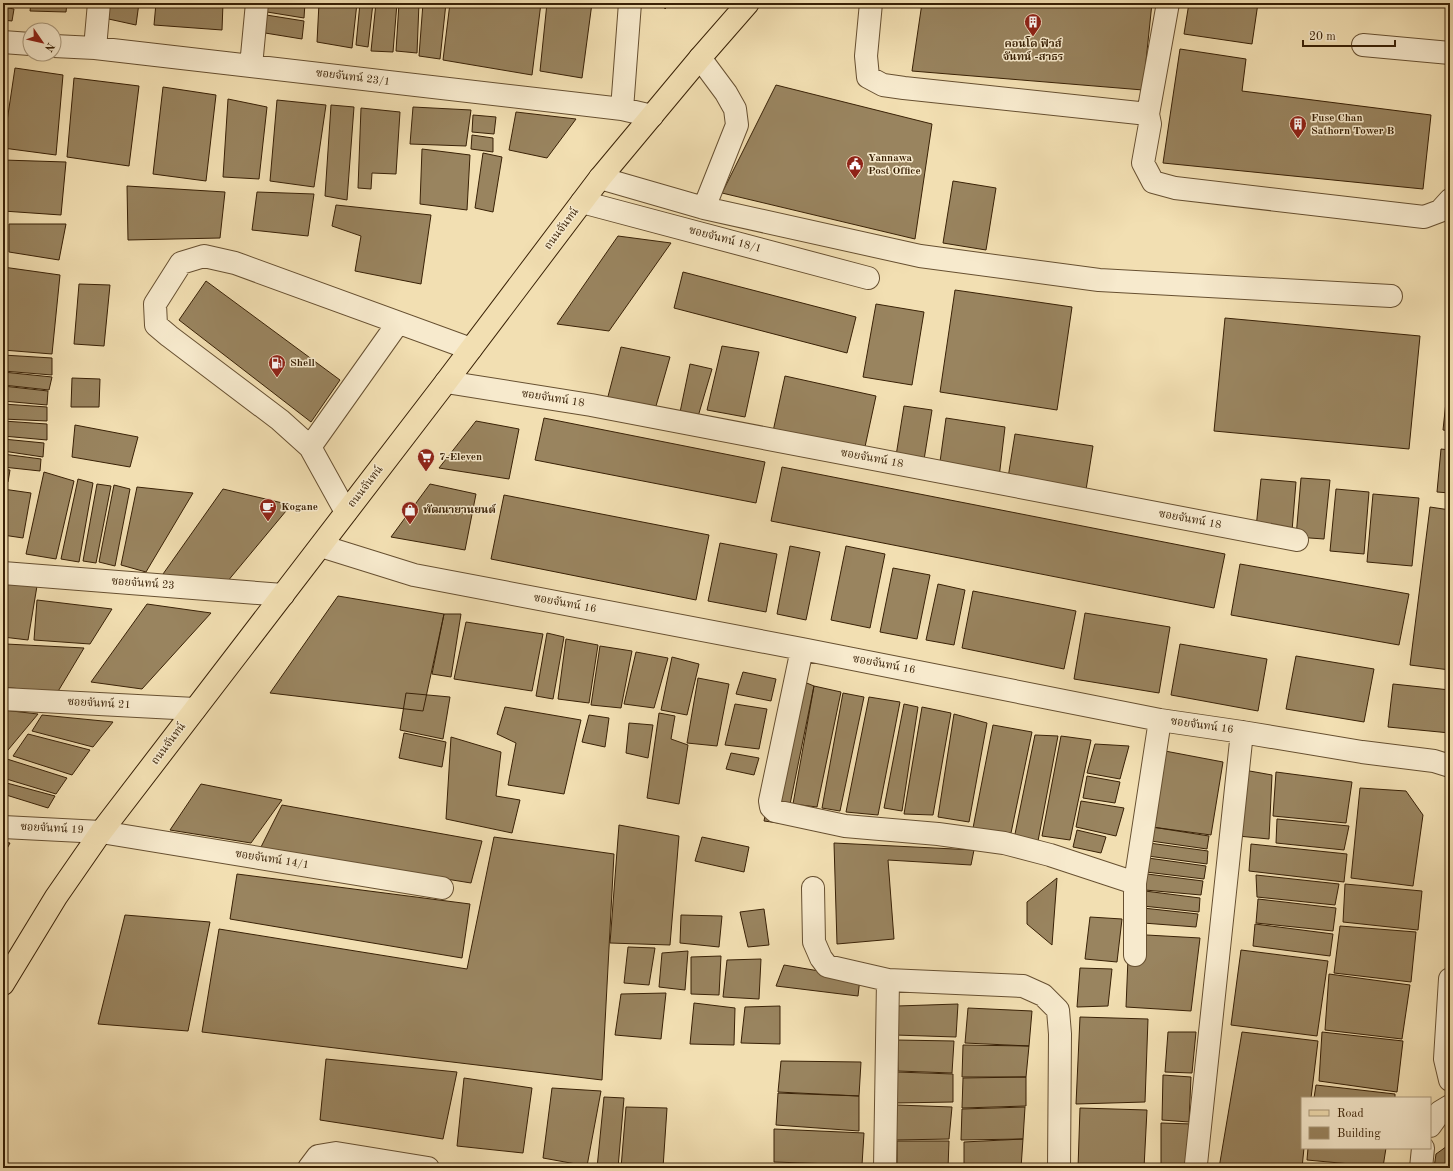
<svg xmlns="http://www.w3.org/2000/svg" width="1453" height="1171" font-family="'Old Standard TT','Noto Serif Thai',serif">
<rect width="100%" height="100%" fill="#f2dfb2"/>
<filter id="stains"><feTurbulence type="fractalNoise" baseFrequency=".005" numOctaves="4"/><feColorMatrix values="0 0 0 0 .2 0 0 0 0 .09 0 0 0 0 .02 0 0 0 .5 -.17"/></filter>
<radialGradient id="worn" r=".72"><stop offset=".6" stop-color="#630" stop-opacity="0"/><stop offset="1" stop-color="#630" stop-opacity=".3"/></radialGradient>
<!-- building -->
<path fill="#99845f" stroke="#392106" d="M31 3H67L66 12 30 11Z
M105 3H139L136 25 104 18Z
M156 3H223L222 30 154 25Z
M262 3H305L304 18 261 11Z
M319 3H357L352 48 317 42Z
M360 3H373L368 47 356 45Z
M376 3H397L393 52 371 51Z
M399 3H419L417 53 396 51Z
M423 3H446L440 59 419 56Z
M450 3H541L532 75 443 60Z
M547 3H592L582 78 540 71Z
M663 3H671L665 9Z
M922 3H1152L1143 90 912 71Z
M1189 3H1258L1252 44 1184 34Z
M3 7 14 9 12 21 3 20Z
M260 14 304 21 302 39 259 32Z
M1180 49 1246 59 1242 91 1431 115 1423 189 1163 163Z
M3 68H5L3 87Z
M15 68 63 75 56 155 3 148Z
M74 78 139 86 129 166 67 157Z
M776 85 932 124 915 239 722 193Z
M163 87 216 95 206 181 153 174Z
M228 99 267 107 259 179 223 177Z
M277 100 326 105 314 187 270 181Z
M331 105 354 107 347 200 325 196Z
M413 107 471 110 466 146 410 144Z
M361 108 400 112 396 174 372 173 371 189 358 188Z
M516 112 576 119 547 158 509 150Z
M473 115 496 117 494 134 472 132Z
M472 135 493 138V152L471 149Z
M422 149 470 155 467 210 420 204Z
M483 153 502 157 493 212 475 208Z
M3 160 66 162 61 215 3 211Z
M953 181 996 188 986 250 943 243Z
M127 186 225 192 220 238 128 240Z
M257 192 314 194 308 236 252 230Z
M336 205 431 215 421 284 355 271 361 236 332 226Z
M9 224H66L59 260 9 252Z
M618 236 671 243 609 331 557 324Z
M3 267 60 275 52 354 3 350Z
M683 272 856 317 847 353 674 308Z
M206 281 340 380 311 422 179 320Z
M79 284 110 285 104 346 74 344Z
M955 290 1072 307 1057 410 940 392Z
M876 304 924 312 912 385 863 377Z
M1225 318 1420 336 1409 449 1214 431Z
M722 346 759 352 745 417 707 410Z
M621 347 670 357 654 413 606 404Z
M3 355 52 358V375L3 371Z
M690 364 712 369 697 420 679 417Z
M1450 364V431L1443 430Z
M3 372 52 377 49 390 3 385Z
M785 376 876 396 863 456 772 436Z
M72 378 100 379 99 407H71Z
M3 386 48 391 47 405 3 401Z
M3 404 47 407V421L3 419Z
M904 406 932 410 923 466 895 462Z
M544 418 765 462 756 503 535 460Z
M946 418 1005 427 999 478 939 469Z
M3 421 47 424V440L3 436Z
M476 421 519 429 509 479 439 468Z
M75 425 138 437 130 467 72 457Z
M1015 434 1093 446 1085 496 1007 484Z
M3 439 44 443 43 457 3 451Z
M1441 449 1450 450V493L1437 492Z
M3 454 41 459 40 471 3 467Z
M782 467 1225 554 1214 608 771 521Z
M3 469 10 470 8 482 3 481Z
M44 472 74 481 56 559 26 554Z
M1301 478 1330 480 1324 539 1296 537Z
M78 479 93 483 79 562 61 559Z
M1261 479 1296 482 1292 531 1256 528Z
M97 484 111 486 96 563 83 561Z
M430 484 476 494 465 550 391 537Z
M114 485 130 489 115 566 99 562Z
M137 487 193 493 146 572 121 565Z
M3 489 31 493 23 538 3 535Z
M223 489 291 505 222 588 163 574Z
M1336 489 1369 492 1364 554 1330 551Z
M1373 494 1419 498 1412 566 1367 562Z
M504 495 709 535 696 600 491 559Z
M1430 507 1450 510V670L1410 665Z
M720 543 777 554 766 612 708 601Z
M790 546 820 552 806 620 777 614Z
M846 546 885 554 870 628 831 620Z
M1240 564 1409 594 1399 645 1231 615Z
M893 568 930 575 917 639 880 632Z
M3 581 37 586 28 640 3 637Z
M938 584 965 590 954 645 926 640Z
M973 591 1076 611 1064 669 962 648Z
M338 596 444 614 423 711 270 693Z
M37 600 112 609 90 644 34 640Z
M147 604 211 613 142 689 91 682Z
M1085 613 1170 627 1159 693 1074 679Z
M444 614H461L451 677 432 674Z
M466 622 543 634 532 691 454 679Z
M547 633 564 637 553 699 536 696Z
M566 639 598 645 589 703 558 699Z
M6 644 84 648 57 693 3 687Z
M1180 644 1267 659 1258 711 1171 695Z
M600 646 632 651 621 708 591 705Z
M636 652 668 658 654 708 624 704Z
M1296 656 1374 669 1364 722 1286 709Z
M672 657 699 664 687 715 661 710Z
M743 672 776 679 771 701 736 694Z
M792 677 814 686 786 824 764 821Z
M698 678 729 684 717 746 687 743Z
M1393 684 1450 690V733L1388 727Z
M814 686 841 692 817 807 793 804Z
M406 693 450 697 443 739 400 730Z
M843 693 864 697 840 811 822 808Z
M869 697 900 702 878 815 846 812Z
M735 704 767 709 759 749 725 745Z
M904 704 918 707 902 811 884 808Z
M505 707 581 720 564 794 508 785 516 743 497 734Z
M922 707 951 713 933 815 904 814Z
M3 710 38 714 3 756Z
M659 713 675 716 671 739 688 745 679 804 647 798Z
M954 714 987 723 969 822 938 817Z
M42 715 113 722 93 747 32 731Z
M589 715 609 718 605 747 582 742Z
M629 723 653 725 648 758 626 753Z
M993 725 1032 732 1011 833 973 828Z
M404 733 446 742 442 767 399 758Z
M28 734 90 750 72 775 13 756Z
M1035 735 1058 736 1038 841 1014 839Z
M1061 736 1091 740 1070 840 1042 836Z
M451 737 501 752 496 796 520 800 512 833 446 819Z
M1095 744 1129 746 1120 779 1087 773Z
M1165 751 1223 762 1211 835 1152 827Z
M731 753 759 758 754 775 726 769Z
M7 759 67 778 56 794 3 778V764Z
M1244 770 1272 775 1269 839 1238 836Z
M1276 772 1352 782 1346 823 1273 816Z
M1087 776 1120 782 1115 803 1083 798Z
M3 782 55 796 48 808 3 794Z
M201 784 282 800 251 843 170 830Z
M1360 788 1406 791 1423 815 1413 886 1351 878Z
M1081 801 1124 808 1116 836 1076 827Z
M282 805 482 841 471 883 260 849Z
M1277 819 1349 826 1344 850 1276 843Z
M619 825 679 836 670 945 610 943Z
M1152 827 1209 836 1207 849 1151 841Z
M1077 830 1106 837 1101 853 1073 847Z
M494 837 614 854 602 1080 202 1032 219 929 467 969Z
M702 837 749 847 744 872 695 861Z
M3 842 10 843 3 856Z
M834 843 974 850 971 865 888 860 894 939 837 944Z
M1149 843 1208 851 1207 864 1148 856Z
M1251 844 1347 854 1344 882 1249 871Z
M1148 858 1206 866 1204 879 1146 872Z
M237 874 470 904 462 958 230 919Z
M1147 874 1203 881 1201 895 1145 890Z
M1256 875 1339 884 1335 905 1257 897Z
M1057 878 1052 945 1027 924V902Z
M1345 884 1422 891 1418 930 1343 922Z
M1145 891 1200 898 1199 912 1143 906Z
M1258 899 1336 908 1333 931 1256 923Z
M1143 908 1198 914 1196 927 1143 923Z
M764 909 769 945 748 947 740 912Z
M125 915 210 922 188 1031 98 1024Z
M681 915 722 916 719 947 680 943Z
M1090 917 1122 919 1117 962 1085 959Z
M1255 924 1333 934 1330 956 1253 946Z
M1340 926 1416 932 1411 982 1334 973Z
M1129 934 1200 938 1191 1011 1126 1007Z
M628 947 655 948 649 985 624 983Z
M1241 950 1328 961 1317 1036 1231 1025Z
M688 951 685 990 659 987 662 953Z
M721 956 719 995 691 994V957Z
M761 959 759 999 723 997 727 960Z
M784 965 860 978 858 996 776 986Z
M1080 968 1112 969 1108 1006 1077 1007Z
M1329 974 1410 985 1402 1039 1325 1030Z
M666 993 661 1039 615 1035 621 994Z
M694 1003 735 1008 734 1045 690 1044Z
M958 1004 956 1037 895 1035 897 1006Z
M780 1006V1044L741 1043 745 1007Z
M968 1008 1032 1011 1029 1046 965 1043Z
M1080 1017 1148 1019 1145 1102 1076 1104Z
M1168 1032H1196L1192 1073 1165 1072Z
M1242 1032 1318 1041 1311 1098H1302V1148H1304L1302 1168H1219Z
M1322 1032 1403 1041 1397 1092 1319 1081Z
M897 1040 954 1041 952 1073 898 1071Z
M963 1045 1029 1046 1026 1077H962Z
M326 1059 457 1072 443 1139 320 1120Z
M781 1061 861 1062 859 1096 778 1092Z
M897 1072 953 1074V1102L895 1103Z
M1163 1075 1191 1077 1189 1122 1162 1120Z
M1026 1077V1106L962 1108 963 1078Z
M464 1078 532 1088 523 1153 457 1146Z
M1316 1085 1395 1094V1098H1314Z
M552 1088 601 1091 587 1166 543 1158Z
M778 1093 859 1096V1131L776 1125Z
M604 1097 624 1098 618 1168H597Z
M897 1105 952 1107 949 1139 896 1140Z
M626 1107 667 1108 663 1168H621Z
M1025 1107 1023 1139 961 1140 962 1109Z
M1080 1108 1147 1110 1144 1168H1078Z
M1161 1123 1192 1124 1191 1167 1161 1165Z
M774 1129 864 1133 862 1165 774 1162Z
M1023 1139 1021 1168H964V1142Z
M897 1141H949L948 1168H897Z
M1450 1144V1168H1434L1436 1154Z
M1308 1148H1386L1383 1167 1307 1160Z
M777 1164 862 1165V1168H777Z"/>
<g fill="none" stroke-linecap="round" stroke-linejoin="round">
<!-- minor casing -->
<g stroke="#675031" stroke-width="24">
<path id="minor" d="M871 3 866 56 868 77 883 85 904 88 1148 114 1150 124 1143 163 1153 182 1175 188 1424 217 1440 211 1450 200
M3 42 30 44
M1363 45 1450 53
M54 46 95 48 251 66 622 109 652 116
M95 48 99 3
M251 66 257 3
M622 109 630 3
M1148 114 1168 3
M600 178 704 208 737 125 735 109 726 93 700 58
M582 202 868 278
M704 208 920 256 1099 280 1391 296
M446 382 591 405 1297 540
M310 447 398 323
M346 512 310 447 280 420 169 336 156 325 155 304 181 263 204 256 235 263 471 349
M321 546 414 575 802 649 1160 720 1242 732 1362 752 1434 761 1450 766
M3 573 283 595
M802 649 770 801 771 807 775 811 845 826 938 834 1004 843 1050 855 1135 883
M3 699 195 709
M3 827 101 832 442 888
M813 888 814 942 821 958 827 966 888 980 1023 986 1043 995 1058 1010 1060 1034 1059 1168
M1135 955V883L1160 720
M1450 979 1445 1059 1450 1080
M1430 1126 1440 1112 1450 1106
M1196 1164 1242 732
M309 1168 318 1156 336 1153 428 1168
M885 1168 888 980
M1421 1168 1423 1148"/>
</g>
<!-- major casing -->
<g stroke="#392106" stroke-width="24">
<path id="major" d="M3 984 56 897 101 832 446 382 600 178 700 58 748 3"/>
</g>
<!-- minor -->
<use href="#minor" stroke="#f7eacd" stroke-width="22"/>
<!-- major -->
<use href="#major" stroke="#f2dfb2" stroke-width="22"/>
</g>
<!-- icons -->
<defs>
<g id="building-pin" transform="scale(0.9)"><path d="M0 17L-7.5 6A9.5 9.5 0 1 1 7.5 6Z" fill="#8f2418" stroke="#f7eacd"/><path d="M-4-6H4V6H1V3H-1V6H-4ZM-2.5-4.3h1.7v1.8h-1.7ZM.8-4.3h1.7v1.8H.8ZM-2.5-1h1.7V.8h-1.7ZM.8-1h1.7V.8H.8Z" fill="#fff"/></g>
<g id="civic-pin" transform="scale(0.9)"><path d="M0 17L-7.5 6A9.5 9.5 0 1 1 7.5 6Z" fill="#8f2418" stroke="#f7eacd"/><path d="M-.6-6.5H3V-4.5H.6V-3L4-1V1h2V6H-6V1h2V-1L-.6-3ZM-1.2 2.5V6h2.4V2.5Z" fill="#fff"/></g>
<g id="fuel-pin" transform="scale(0.9)"><path d="M0 17L-7.5 6A9.5 9.5 0 1 1 7.5 6Z" fill="#8f2418" stroke="#f7eacd"/><path d="M-5.5-6h7V0h2V4h1.3V-2.5L3-4.5l.8-.8L6-3V5H2.5V1h-1V6h-7ZM-4.2-4.7v3.2H.2V-4.7Z" fill="#fff"/></g>
<g id="supermarket-pin" transform="scale(0.9)"><path d="M0 17L-7.5 6A9.5 9.5 0 1 1 7.5 6Z" fill="#8f2418" stroke="#f7eacd"/><path d="M-6-5.5h2.5l.6 2H6L4.5 2H-2.5L-4.4-4H-6ZM-1.5 3.2a1.3 1.3 0 1 0 .1 0ZM3 3.2a1.3 1.3 0 1 0 .1 0Z" fill="#fff"/></g>
<g id="cafe-pin" transform="scale(0.9)"><path d="M0 17L-7.5 6A9.5 9.5 0 1 1 7.5 6Z" fill="#8f2418" stroke="#f7eacd"/><path d="M-5.5-4.5H6V0H3Q3 3.5 0 3.5H-2.5Q-5.5 3.5-5.5 0ZM3-3.2v2h1.7v-2ZM-6 4.5H4V6H-6Z" fill="#fff"/></g>
<g id="shop-pin" transform="scale(0.9)"><path d="M0 17L-7.5 6A9.5 9.5 0 1 1 7.5 6Z" fill="#8f2418" stroke="#f7eacd"/><path d="M-5-2.5h2.3a2.7 3.5 0 0 1 5.4 0H5L5.5 6h-11ZM-1.5-2.5h3a1.5 2.3 0 0 0-3 0Z" fill="#fff"/></g>
</defs>
<g fill-rule="evenodd">
<use href="#building-pin" x="1033" y="22"/>
<use href="#building-pin" x="1298" y="124"/>
<use href="#civic-pin" x="855" y="164"/>
<use href="#fuel-pin" x="277" y="363"/>
<use href="#supermarket-pin" x="426" y="457"/>
<use href="#cafe-pin" x="268" y="507"/>
<use href="#shop-pin" x="410" y="510"/>
</g>
<g text-anchor="middle" dominant-baseline="central" stroke-width="3" stroke-linejoin="round" paint-order="stroke">
<!-- poi labels -->
<g font-size="11" font-weight="bold" fill="#392106" stroke="#f7eacd" text-anchor="start">
<text x="1033" y="44" text-anchor="middle">คอนโด ฟิวส์<tspan x="1033" dy="13">จันทน์ -สาธร</tspan></text>
<text x="1311" y="118">Fuse Chan<tspan x="1311" dy="13">Sathorn Tower B</tspan></text>
<text x="868" y="158">Yannawa<tspan x="868" dy="13">Post Office</tspan></text>
<text x="290" y="363">Shell</text>
<text x="439" y="457">7-Eleven</text>
<text x="281" y="507">Kogane</text>
<text x="423" y="510">พัฒนายานยนต์</text>
</g>
<!-- street labels -->
<g font-size="11" fill="#392106" stroke="#f7eacd">
<text transform="translate(353 78) rotate(7)">ซอยจันทน์ 23/1</text>
<text transform="translate(562 229) rotate(-53)">ถนนจันทน์</text>
<text transform="translate(725 240) rotate(15)">ซอยจันทน์ 18/1</text>
<text transform="translate(553 399) rotate(9)">ซอยจันทน์ 18</text>
<text transform="translate(872 459) rotate(11)">ซอยจันทน์ 18</text>
<text transform="translate(366 487) rotate(-52)">ถนนจันทน์</text>
<text transform="translate(1190 520) rotate(11)">ซอยจันทน์ 18</text>
<text transform="translate(143 584) rotate(4)">ซอยจันทน์ 23</text>
<text transform="translate(565 604) rotate(11)">ซอยจันทน์ 16</text>
<text transform="translate(884 665) rotate(11)">ซอยจันทน์ 16</text>
<text transform="translate(99 704) rotate(3)">ซอยจันทน์ 21</text>
<text transform="translate(1202 726) rotate(8)">ซอยจันทน์ 16</text>
<text transform="translate(169 744) rotate(-53)">ถนนจันทน์</text>
<text transform="translate(52 829) rotate(3)">ซอยจันทน์ 19</text>
<text transform="translate(272 860) rotate(9)">ซอยจันทน์ 14/1</text>
</g>
</g>
<!-- margin -->
<rect width="1453" height="1171" fill="none" stroke="#f2dfb2" stroke-width="16"/>
<rect x="4" y="4" width="1445" height="1163" fill="none" stroke="#392106" stroke-width="2"/>
<rect x="8" y="8" width="1437" height="1155" fill="none" stroke="#392106"/>
<!-- legend -->
<rect x="1301" y="1097" width="130" height="52" fill="#f7eacd" stroke="#ab9a7d"/>
<rect x="1309" y="1110" width="20" height="6" fill="#f2dfb2" stroke="#ab9a7d"/>
<text x="1337" y="1117" font-size="12" fill="#392106">Road</text>
<rect x="1309" y="1127" width="20" height="12" fill="#99845f" stroke="#ab9a7d"/>
<text x="1337" y="1137" font-size="12" fill="#392106">Building</text>
<!-- north arrow -->
<g transform="translate(42 42) rotate(124)"><circle r="19" fill="#f7eacd" stroke="#ab9a7d"/>
<path d="M0-3L7 15L0 10L-7 15Z" fill="#8f2418"/>
<text y="-6" font-size="11" font-weight="bold" text-anchor="middle" fill="#392106">N</text>
</g>
<!-- scale -->
<path d="M1303 40v6h92v-6" fill="none" stroke="#392106" stroke-width="2"/>
<text x="1309" y="40" font-size="12" fill="#392106" stroke="#f7eacd" stroke-width="3" paint-order="stroke">20 m</text>
<rect width="100%" height="100%" filter="url(#stains)"/>
<rect width="100%" height="100%" fill="url(#worn)"/>
</svg>
